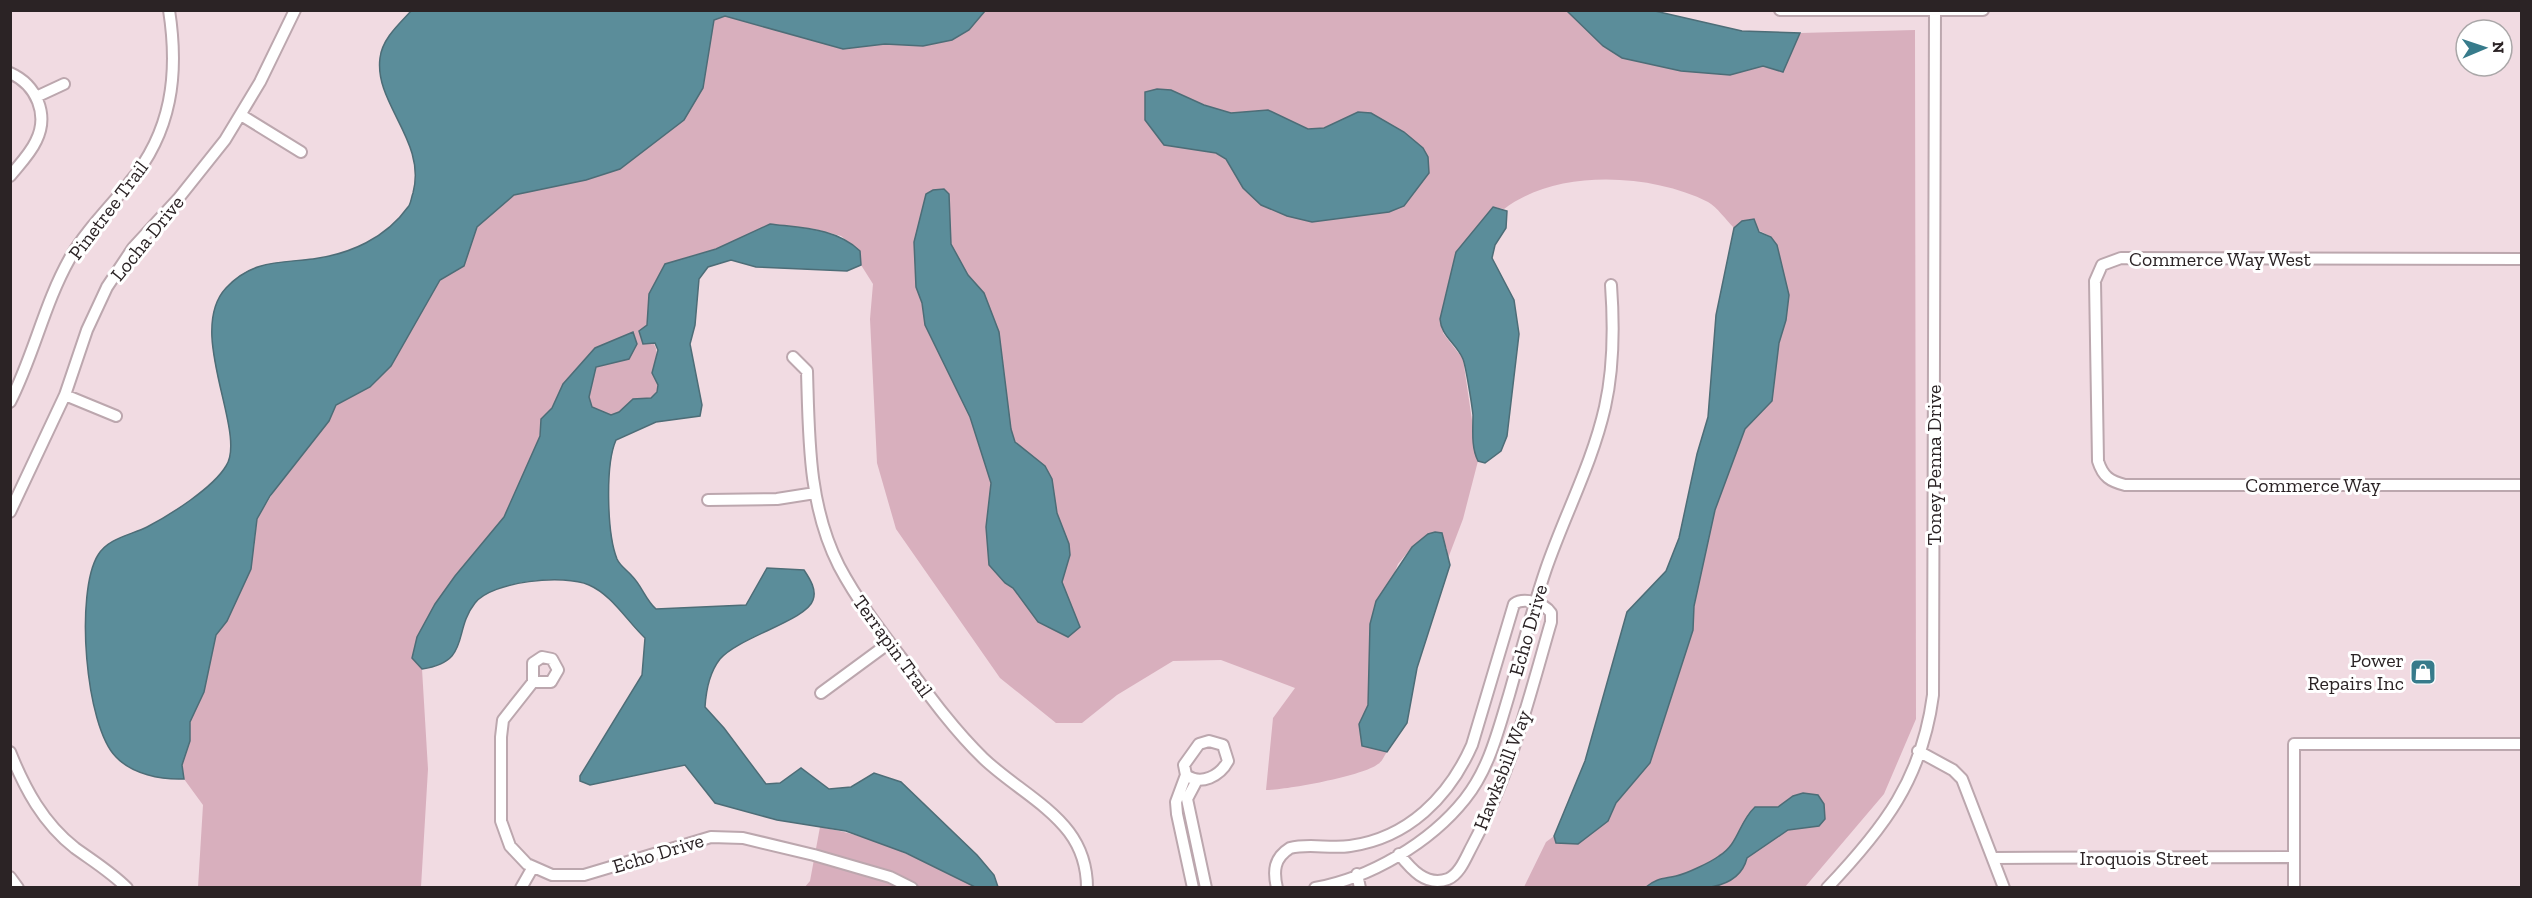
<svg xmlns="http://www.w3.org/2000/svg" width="2532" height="898" font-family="'Zilla Slab',serif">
<rect width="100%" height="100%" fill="#f1dbe2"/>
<!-- green -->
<path fill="#d8afbd" d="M985 11H1567L1577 18 1736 73 1763 66 1783 72 1800 33 1915 30 1916 719 1884 794 1805 887H1524L1546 842 1554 836 1555 840 1594 831 1608 821 1616 804 1650 763 1693 630 1694 606 1715 510 1745 429 1772 400 1779 343 1786 320 1784 274 1771 237 1742 221 1734 228C1726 220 1717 207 1708 202 1650 173 1556 169 1504 209L1493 207 1456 252 1443 305V333L1463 359 1478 461 1463 519 1447 561V548L1428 534 1412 547 1398 564 1391 582 1379 596 1370 624 1368 705 1359 724 1362 746 1387 752C1384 756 1382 762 1378 764 1363 776 1286 790 1266 790L1273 718 1295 688 1221 660 1173 661 1117 695 1082 723H1056L1000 678 896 529 877 463 870 319 873 284 861 265 860 251 841 236 815 229 771 224 716 249 684 258 649 293 647 326 640 331C660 347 659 349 652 373L658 385 657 393 651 398 633 399 619 412 611 415 592 407 589 397 596 367 637 344 563 384 552 408 541 419 540 436 504 517 455 576 412 658 422 669 428 769 421 887H198L203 805 184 779 182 765 190 741V722L204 692 216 635 227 621 254 549 257 519 281 480 329 421 336 405 370 387 391 366 440 280 464 266 477 227 514 195 586 180 620 169 703 88 714 20 725 16 843 49 885 44 923 46 952 40 969 30Z
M820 827C876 836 925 862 975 887L804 888 810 881Z"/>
<!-- water -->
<path fill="#5b8d9a" stroke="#4d6d77" stroke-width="1.5" d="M412 10 985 11 969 30 952 40 923 46 885 44 843 49 725 16 714 20 703 88 684 120 620 169 586 180 514 195 477 227 464 266 440 280 391 366 370 387 336 405 329 421 270 496 257 519 251 569 227 621 216 635 204 692 190 722V741L182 765 184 779C161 780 132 774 116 757 85 726 75 592 98 555 108 538 131 535 147 527 170 515 213 488 226 466 248 433 185 332 226 288 252 260 279 263 313 259 350 254 386 238 408 207 411 204 411 198 413 193 427 141 374 104 380 58 382 39 399 24 412 10Z
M1567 11H1655L1742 31 1800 33 1783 72 1763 66 1730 75 1681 71 1622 58 1603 46Z
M1157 89 1171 90 1204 105 1231 113 1268 110 1308 129 1324 128 1358 112 1371 113 1404 132 1423 148 1428 157 1429 173 1404 206 1389 212 1312 222 1287 216 1261 205 1243 188 1226 159 1216 153 1164 145 1145 120V92Z
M944 189 949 194 951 244 968 275 984 293 999 332 1011 429 1015 442 1045 466 1052 479 1057 513 1069 544 1070 555 1062 582 1080 627 1068 637 1038 622 1013 588 1005 583 989 565 986 527 991 483 970 417 925 325 922 303 916 287 914 242 926 194 933 190Z
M1493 207 1507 211 1506 228 1495 245 1492 258 1514 300 1519 334 1507 436 1501 451 1485 463 1478 461C1471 447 1473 430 1473 415 1472 405 1466 367 1463 359 1456 343 1441 336 1440 319L1456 252Z
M1754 219 1759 232 1771 237 1777 245 1789 295 1786 320 1779 343 1772 401 1745 429 1715 510 1694 606 1693 630 1650 763 1616 803 1608 821 1578 844 1556 843 1554 836 1585 761 1627 612 1666 571 1679 538 1697 454 1708 417 1716 315 1734 228 1742 221Z
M770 224C802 228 836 228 860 251L861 265 847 271 756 267 731 260 708 267 699 279 695 325 690 344 702 405 700 416 656 422 616 440C605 465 607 534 617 559 620 566 627 570 632 576 642 586 645 599 656 609L746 605 767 568 804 570C810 579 817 590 813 600 807 620 739 637 720 659 709 673 706 690 705 707L724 728 766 784 780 783 801 768 829 789 851 787 874 773 901 782 977 855 994 875 998 887H975L906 853 846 831 777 820 715 803 685 765 590 785 580 781V776L642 675 645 638C627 621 612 595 589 585 564 574 492 581 475 603 452 632 472 661 422 669L412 658 417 637 435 604 455 576 504 517 540 436 541 419 552 408 563 384 595 348 633 332 637 344 629 359 596 367 589 397 592 407 611 415 619 412 633 399 651 398 657 392 658 385 652 373 658 350 655 343 643 344 639 331 647 325 649 294 665 264 716 249Z
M1435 532 1442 533 1450 565 1417 668 1407 723 1387 752 1362 746 1359 724 1368 705 1370 624 1376 601 1412 547 1428 534Z
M1803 793 1818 795 1824 804 1825 819 1819 826 1788 830 1747 858C1737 898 1679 888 1646 887 1657 878 1663 879 1676 876 1686 874 1711 862 1719 856 1739 844 1738 823 1755 807H1778L1793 796Z"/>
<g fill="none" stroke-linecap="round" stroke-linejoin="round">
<!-- minor casing -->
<g stroke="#bca7ae" stroke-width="14">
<path id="minor" d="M1780 10H1983
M10 73C37 85 49 115 36 141 30 154 19 165 10 176
M36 97 64 84
M241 115 301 152
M2522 259 2121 258 2102 265 2095 281 2098 461C2103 477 2110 481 2125 485H2522
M793 357 807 371C809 438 808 505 839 566 857 600 880 630 903 660 928 694 953 729 983 758 1010 784 1047 803 1069 832 1081 848 1087 868 1087 888
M65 395 116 416
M10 402C34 355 44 304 70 258 86 230 109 208 129 183 172 132 179 74 169 10
M708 500 777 499 815 493
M10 512 65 395 87 330 107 287 133 248 178 199 225 140 260 82 295 10
M533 682H551L558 670 552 659 542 657 533 663V682L503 720 501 737V821L510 846 527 864 552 875H584L711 837 743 838 814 855 890 877 912 888
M821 693 889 643
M1209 741 1223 745 1228 761C1220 776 1201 786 1186 775L1184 765 1199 744Z
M1918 751 1953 770 1962 779 2004 888
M10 752C25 789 43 823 75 848 93 861 111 872 127 888
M1186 775 1176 802 1177 814 1193 888
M1197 780 1187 799 1206 888
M1993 858 2294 857
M1357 874 1360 888
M10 877 18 888
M521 888 533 867
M1277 888C1273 871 1274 858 1290 848 1309 843 1330 849 1350 846 1408 838 1449 797 1472 745L1514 604C1524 597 1544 603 1551 613V622C1529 698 1510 776 1472 846 1466 857 1460 874 1448 879 1426 887 1411 869 1399 854
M1315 888C1370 878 1430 843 1465 799 1489 769 1498 731 1509 695 1521 653 1532 610 1546 569 1565 514 1592 464 1605 407 1614 367 1614 326 1611 285
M1827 888C1884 828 1922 779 1933 695L1935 10
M2294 888V744H2522"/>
</g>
<!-- minor -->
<use href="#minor" stroke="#fff" stroke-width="10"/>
</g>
<!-- icons -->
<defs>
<g id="shop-square" transform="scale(1.35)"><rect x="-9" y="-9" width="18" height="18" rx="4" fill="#377b8b" stroke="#fff"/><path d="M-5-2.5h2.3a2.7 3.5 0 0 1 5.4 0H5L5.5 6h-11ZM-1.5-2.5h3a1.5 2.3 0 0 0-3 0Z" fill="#fff"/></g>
</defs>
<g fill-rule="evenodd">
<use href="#shop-square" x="2423" y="672"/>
</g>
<g text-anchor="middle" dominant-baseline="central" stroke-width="6" stroke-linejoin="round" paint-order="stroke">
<!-- street labels -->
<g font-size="20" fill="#2b2325" stroke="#fff">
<text transform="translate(108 210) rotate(-53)">Pinetree Trail</text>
<text transform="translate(147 238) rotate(-51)">Locha Drive</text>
<text x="2220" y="259">Commerce Way West</text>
<text transform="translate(1934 465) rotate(-90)">Toney Penna Drive</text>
<text x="2313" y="485">Commerce Way</text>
<text transform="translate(1528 630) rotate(-74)">Echo Drive</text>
<text transform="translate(893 646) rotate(54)">Terrapin Trail</text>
<text transform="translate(1502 770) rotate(-69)">Hawksbill Way</text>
<text transform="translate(658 853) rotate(-17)">Echo Drive</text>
<text x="2144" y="858">Iroquois Street</text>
</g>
<!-- poi labels -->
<g font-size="20" fill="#2b2325" stroke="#fff" text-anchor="end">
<text x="2404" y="660">Power<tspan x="2404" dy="23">Repairs Inc</tspan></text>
</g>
</g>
<!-- border -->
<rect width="2532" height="898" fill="none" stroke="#2b2325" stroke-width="24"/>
<!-- north arrow -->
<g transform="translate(2484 48) rotate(88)"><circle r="28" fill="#ffffff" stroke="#aaa7a8" stroke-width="1.5"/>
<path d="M0-4.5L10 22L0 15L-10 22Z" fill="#377b8b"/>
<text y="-9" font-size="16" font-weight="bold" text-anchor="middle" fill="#2b2325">N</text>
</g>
</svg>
